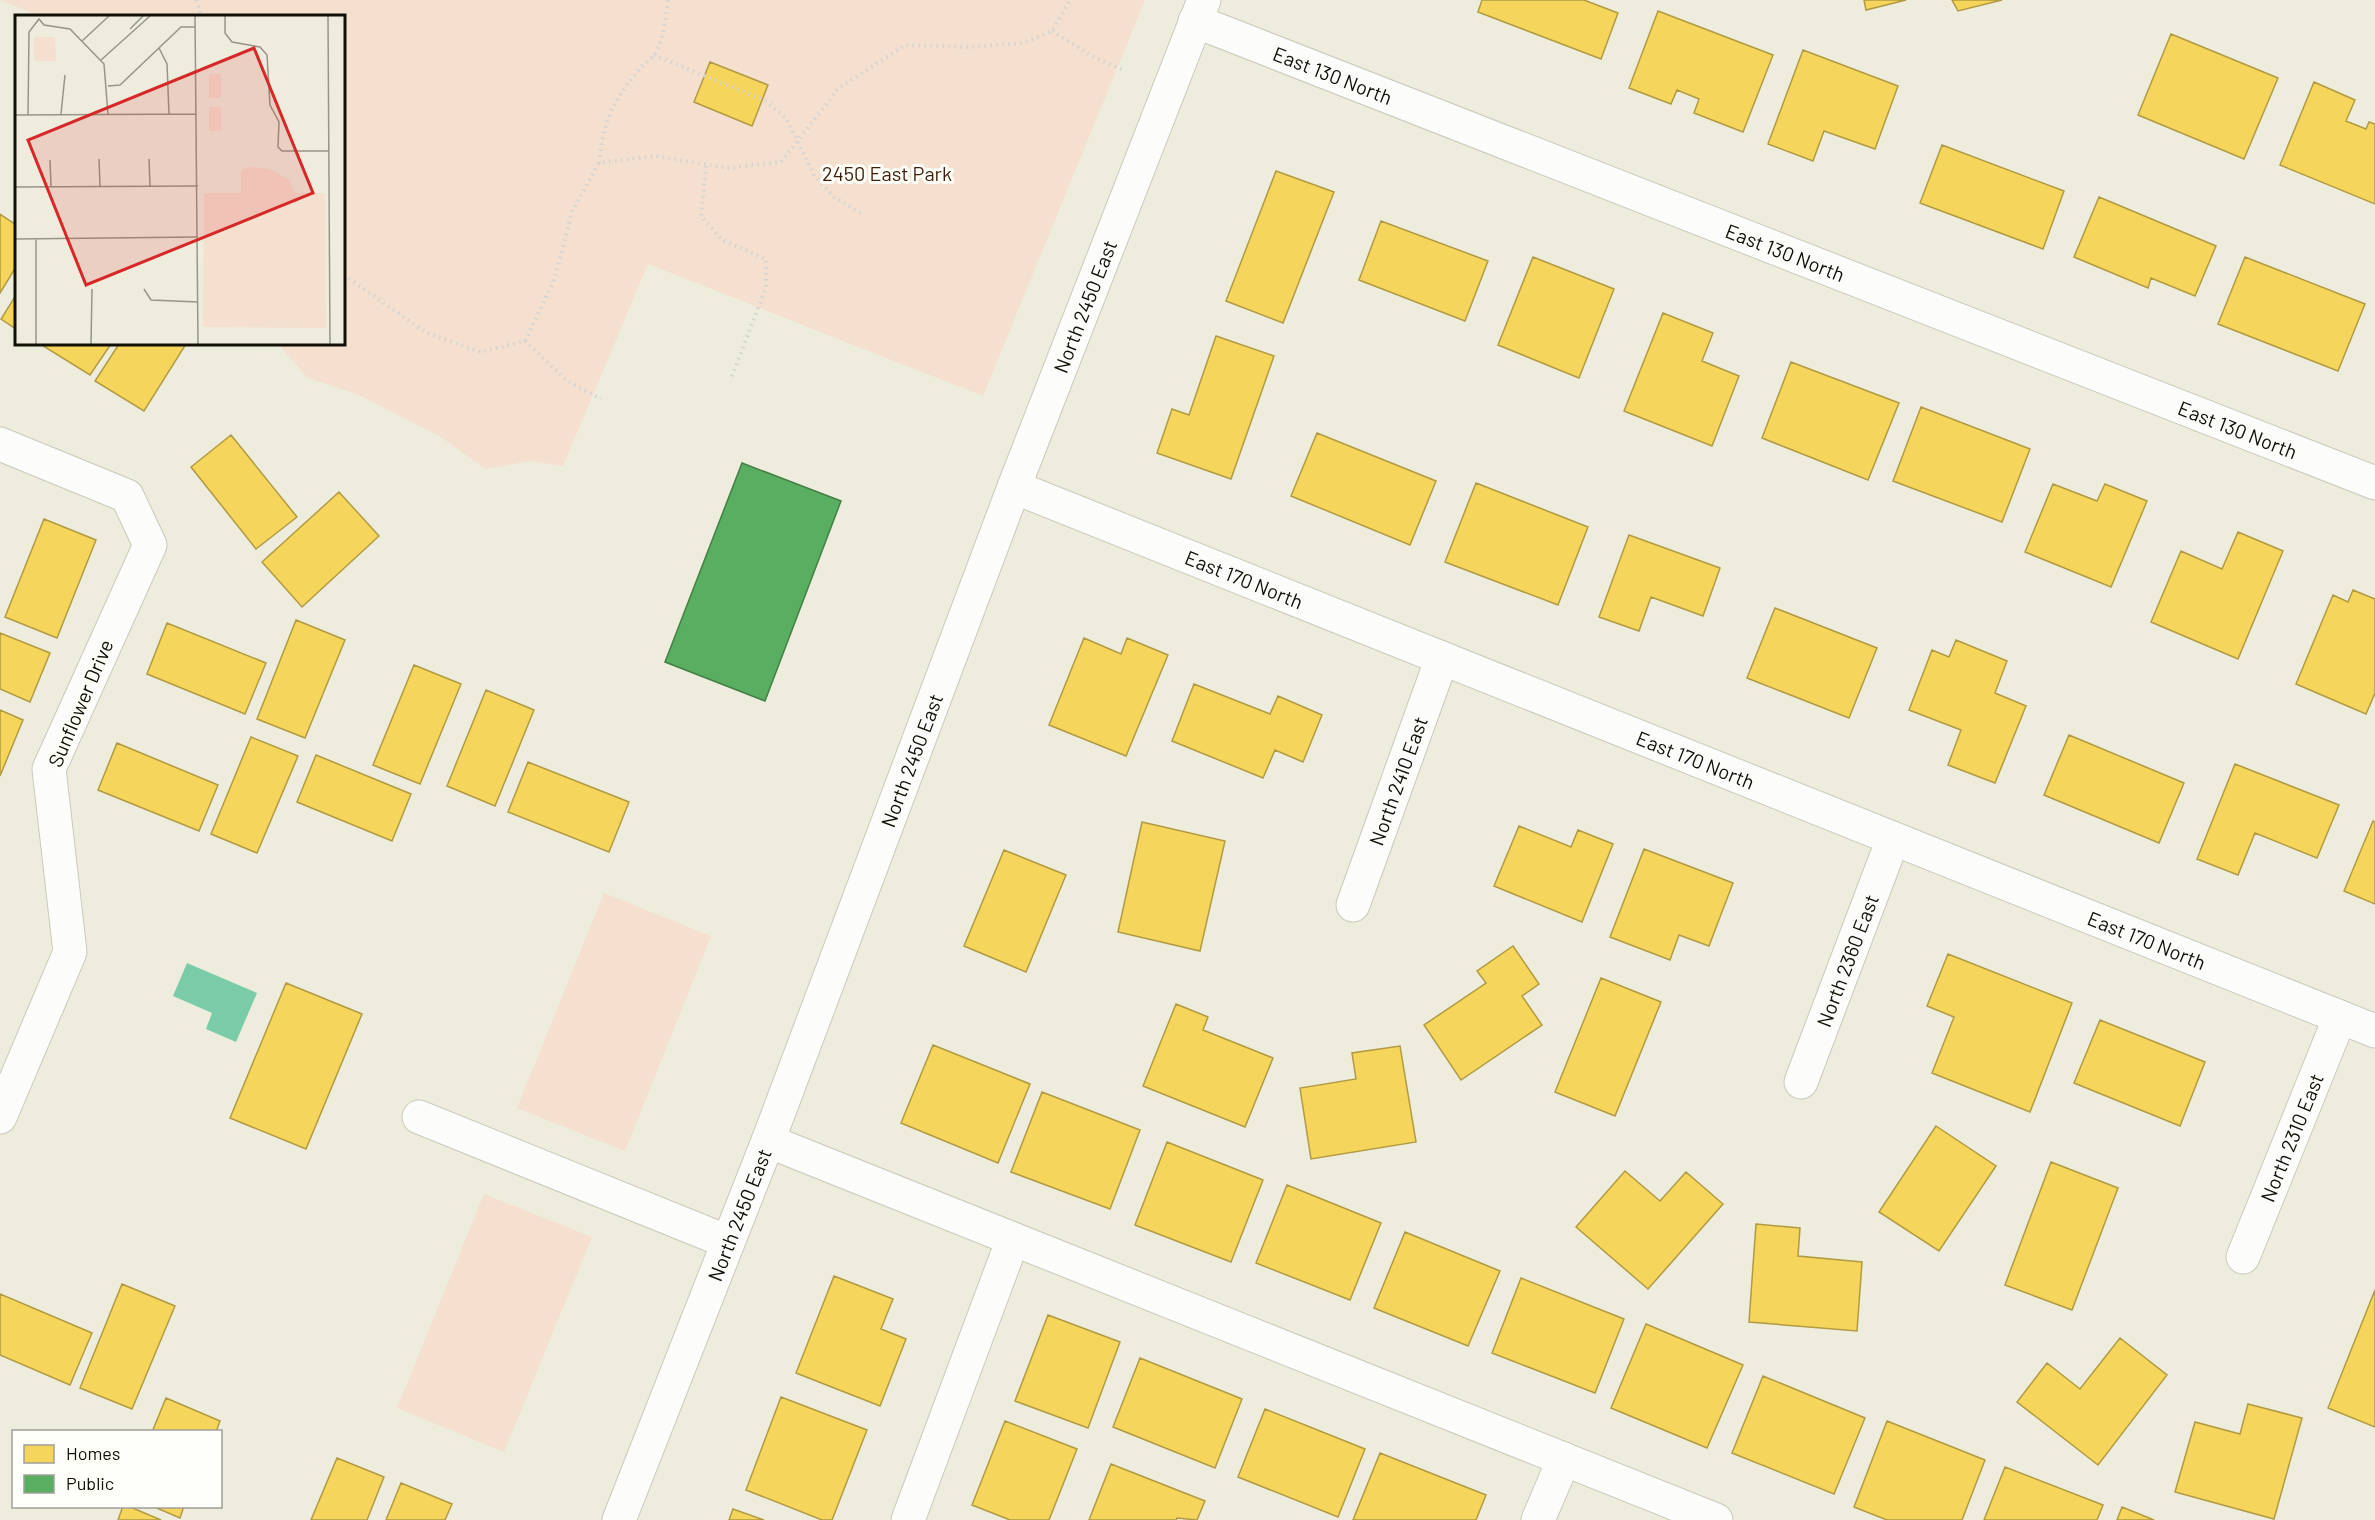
<svg xmlns="http://www.w3.org/2000/svg" width="2375" height="1520" font-family="Barlow,sans-serif">
<rect width="100%" height="100%" fill="#eeeddd"/>
<!-- green -->
<path fill="#f5dfcf" d="M0 0H1145L983 396 648 264 563 466 531 461 485 469 441 437 359 395 308 378 278 344H344V16H40Z
M604 893 711 936 625 1151 517 1108Z
M484 1194 592 1237 504 1452 397 1408Z"/>
<!-- water -->
<path fill="#7acca8" d="M187 963 257 993 236 1042 206 1029 212 1013 173 996Z"/>
<!-- homes -->
<path fill="#f6d55c" stroke="#b19a42" stroke-width="1.5" d="M1482 0H1584L1618 13 1601 59 1478 12Z
M1864 0H1906L1866 10Z
M1952 0H2002L1958 11Z
M1658 11 1773 55 1743 132 1694 113 1699 99 1677 90 1671 104 1629 88Z
M2171 34 2278 78 2244 159 2138 115Z
M1803 50 1898 86 1875 149 1824 131 1813 161 1768 144Z
M710 62 768 85 752 126 694 102Z
M2314 82 2355 100 2346 121 2366 129 2369 122 2375 124V204L2280 165Z
M1942 145 2064 191 2043 249 1920 203Z
M1276 171 1334 192 1283 323 1226 301Z
M2099 197 2216 246 2195 296 2151 278 2148 288 2074 257Z
M0 214 16 225V267L0 293Z
M1381 221 1488 261 1465 321 1359 280Z
M1533 257 1614 289 1579 378 1498 345Z
M2245 257 2365 304 2338 371 2218 324Z
M16 295V329L1 319Z
M1663 313 1713 333 1702 361 1739 376 1712 446 1624 411Z
M1216 336 1274 356 1231 479 1157 453 1172 409 1189 415Z
M40 344H111L90 375Z
M119 344H186L144 411 95 381Z
M1791 362 1899 403 1868 480 1762 438Z
M1921 407 2030 449 2002 522 1893 481Z
M1317 433 1436 481 1410 545 1291 496Z
M231 435 297 517 256 549 191 467Z
M1476 483 1588 527 1558 605 1445 562Z
M2053 484 2097 501 2105 484 2147 501 2111 587 2025 552Z
M339 492 379 536 302 607 262 562Z
M44 519 96 540 57 638 5 617Z
M2238 532 2283 551 2238 659 2151 622 2181 551 2222 569Z
M1629 535 1720 568 1703 616 1651 597 1639 631 1599 617Z
M2353 590 2375 599V693L2366 714 2296 684 2333 595 2348 602Z
M1775 608 1877 648 1849 718 1747 678Z
M296 620 345 640 305 738 257 719Z
M167 623 266 663 245 714 147 674Z
M0 633 50 653 30 702 0 689Z
M1084 638 1121 654 1127 638 1168 655 1126 756 1049 725Z
M1956 640 2007 661 1995 693 2026 706 1995 783 1948 765 1961 730 1909 710 1932 650 1949 657Z
M414 665 461 684 420 784 373 765Z
M1194 684 1270 714 1278 696 1322 715 1303 762 1275 750 1263 778 1172 741Z
M486 690 534 710 495 806 447 786Z
M0 710 23 720 0 776Z
M2069 735 2184 783 2159 843 2044 795Z
M251 737 298 756 257 853 211 834Z
M117 743 218 785 199 831 98 790Z
M316 755 411 794 392 841 297 802Z
M528 762 629 802 609 852 508 812Z
M2235 764 2339 805 2317 858 2255 833 2238 875 2197 859Z
M2373 821 2375 822V904L2344 891Z
M1142 822 1225 841 1200 951 1118 932Z
M1519 826 1571 847 1578 830 1613 844 1582 922 1494 886Z
M1644 849 1733 883 1709 946 1679 935 1670 960 1610 937Z
M1004 850 1066 875 1026 972 964 946Z
M1513 946 1539 984 1522 996 1542 1025 1461 1080 1424 1025 1486 983 1477 971Z
M1948 954 2072 1003 2030 1112 1932 1073 1954 1017 1927 1006Z
M1601 978 1661 1002 1615 1116 1555 1092Z
M286 983 362 1014 306 1149 230 1118Z
M1176 1004 1208 1017 1203 1030 1273 1058 1245 1127 1143 1086Z
M2100 1020 2205 1062 2180 1126 2074 1083Z
M933 1045 1030 1084 998 1163 901 1123Z
M1400 1046 1416 1142 1311 1159 1300 1088 1356 1079 1352 1053Z
M1042 1092 1140 1130 1110 1209 1011 1172Z
M1936 1126 1996 1166 1939 1251 1879 1212Z
M1167 1142 1263 1180 1231 1262 1135 1225Z
M2051 1162 2118 1188 2072 1310 2005 1285Z
M1625 1171 1660 1201 1686 1172 1723 1204 1648 1289 1576 1227Z
M1287 1185 1381 1223 1350 1300 1256 1263Z
M1756 1224 1800 1228 1798 1256 1862 1262 1857 1331 1749 1322Z
M1405 1232 1500 1271 1468 1346 1374 1308Z
M834 1276 893 1299 881 1329 906 1339 880 1406 796 1373Z
M1521 1278 1624 1319 1595 1393 1492 1353Z
M122 1284 175 1306 132 1409 80 1388Z
M2375 1290V1427L2328 1408Z
M0 1294 92 1333 70 1385 0 1355Z
M1048 1315 1120 1342 1088 1428 1015 1401Z
M1646 1324 1743 1365 1707 1448 1611 1408Z
M2120 1338 2167 1375 2098 1465 2017 1402 2047 1363 2080 1389Z
M1140 1358 1242 1399 1215 1468 1113 1427Z
M1763 1376 1865 1418 1834 1494 1732 1453Z
M781 1397 867 1430 832 1520H822L746 1490Z
M166 1398 220 1421 216 1432H152Z
M2248 1404 2302 1418 2274 1519 2175 1492 2195 1422 2240 1434Z
M1265 1409 1365 1449 1338 1517 1238 1477Z
M1005 1421 1077 1449 1049 1520H1010L972 1505Z
M1887 1421 1985 1460 1962 1520H1887L1854 1507Z
M1380 1453 1486 1495 1476 1520H1353Z
M337 1458 384 1477 367 1520H311Z
M1111 1464 1205 1501 1197 1520 1177 1518 1176 1520H1089Z
M2005 1467 2103 1505 2097 1520H1984Z
M401 1483 452 1504 445 1520H386Z
M123 1506H128L161 1520H118Z
M152 1506H184L180 1518Z
M2122 1507 2154 1520H2117Z
M733 1509 764 1520H729Z"/>
<!-- public -->
<path fill="#5aae61" stroke="#447f46" stroke-width="1.5" d="M742 463 841 501 765 701 665 662Z"/>
<g fill="none" stroke-linecap="round" stroke-linejoin="round">
<!-- minor casing -->
<g stroke="#c9c9bc" stroke-width="35">
<g id="minor">
<path id="s1" d="M1195 21 2375 483"/>
<path d="M0 444 127 496 150 545 49 769 70 952 0 1117"/>
<path id="s2" d="M1014 487 2375 1031"/>
<path id="s3" d="M1353 905 1442 658"/>
<path id="s4" d="M1801 1082 1893 839"/>
<path d="M419 1117 728 1242"/>
<path d="M768 1141 1716 1520"/>
<path id="s5" d="M2243 1257 2340 1017"/>
<path id="s6" d="M619 1520 768 1141 1014 487 1204 0"/>
<path d="M908 1520 1013 1239"/>
<path d="M1538 1520 1564 1459"/>
</g>
</g>
<!-- path -->
<path stroke="#d4d4d0" stroke-width="4" stroke-dasharray="1.5 4.5" stroke-linecap="butt" d="M196 0 202 16
M1052 31 1092 56 1125 71
M654 55 766 101 786 118 814 175 834 197 862 214
M599 163C604 120 611 104 638 71 642 65 652 58 655 54 663 42 666 15 668 0
M706 166 701 216 722 240 766 259V287L731 379
M344 275 425 332 480 352 525 341 555 278 572 211 599 163 656 156 727 168 781 162 839 88 905 45 972 47 1023 43 1052 31 1070 0
M525 341 566 380 601 399"/>
<!-- minor -->
<use href="#minor" stroke="#fcfcfa" stroke-width="33"/>
</g>
<g text-anchor="middle" dominant-baseline="central" stroke-width="6" stroke-linejoin="round" paint-order="stroke">
<!-- street labels -->
<g font-size="20" fill="#111007" stroke="#fffff9">
<text stroke="none"><textPath href="#s1" startOffset="148">East 130 North</textPath></text>
<text stroke="none"><textPath href="#s1" startOffset="634">East 130 North</textPath></text>
<text stroke="none"><textPath href="#s6" startOffset="1300">North 2450 East</textPath></text>
<text stroke="none"><textPath href="#s1" startOffset="1120">East 130 North</textPath></text>
<text stroke="none"><textPath href="#s2" startOffset="248">East 170 North</textPath></text>
<text transform="translate(80 703) rotate(-67)">Sunflower Drive</text>
<text stroke="none"><textPath href="#s2" startOffset="734">East 170 North</textPath></text>
<text stroke="none"><textPath href="#s6" startOffset="814">North 2450 East</textPath></text>
<text stroke="none"><textPath href="#s3" startOffset="132">North 2410 East</textPath></text>
<text stroke="none"><textPath href="#s2" startOffset="1220">East 170 North</textPath></text>
<text stroke="none"><textPath href="#s4" startOffset="130">North 2360 East</textPath></text>
<text stroke="none"><textPath href="#s5" startOffset="129">North 2310 East</textPath></text>
<text stroke="none"><textPath href="#s6" startOffset="328">North 2450 East</textPath></text>
</g>
<!-- park labels -->
<g font-size="20" fill="#411e0c" stroke="#fffff9">
<text x="887" y="173">2450 East Park</text>
</g>
</g>
<!-- overview -->
<g transform="translate(15 15)">
<rect width="330" height="330" fill="#eeeddd"/>
<path d="M19 22H40L41 46H19ZM194 59H206V83H194ZM194 92H206V116H194ZM234 152 254 154 274 164 280 178H310L311 313 188 312 189 178H226V155Z" fill="#f5dfcf"/>
<path fill="none" stroke="#969587" stroke-width="1.5" d="M180 1 183 329M210 1V18L217 27 245 32 252 40 255 90 264 107 263 132 267 136H314M313 1 315 329M115 14 128 1M67 26 94 1M144 33 152 49 154 99M86 45 135 1M93 71 105 70 166 12H180M46 99 50 60M0 100 181 99M13 100 14 17 24 4 29 10 55 14 89 49 93 99M84 144 85 171M134 144 135 171M35 145 36 171M0 172 183 171M0 224 183 222M21 224V329M129 274 136 285 183 287M76 329 77 274"/>
<path fill="#d62828" fill-opacity="0.15" stroke="#d62828" stroke-width="3" d="M239 33 298 178 71 270 13 125Z"/>
<rect width="330" height="330" fill="none" stroke="#111007" stroke-width="3"/>
</g>
<!-- legend -->
<rect x="12" y="1430" width="210" height="78" fill="#fffff9" stroke="#a09f98" stroke-width="1.5"/>
<rect x="24" y="1445" width="30" height="18" fill="#f6d55c" stroke="#a09f98" stroke-width="1.5"/>
<text x="66" y="1460" font-size="18" fill="#111007">Homes</text>
<rect x="24" y="1475" width="30" height="18" fill="#5aae61" stroke="#a09f98" stroke-width="1.5"/>
<text x="66" y="1490" font-size="18" fill="#111007">Public</text>
</svg>
